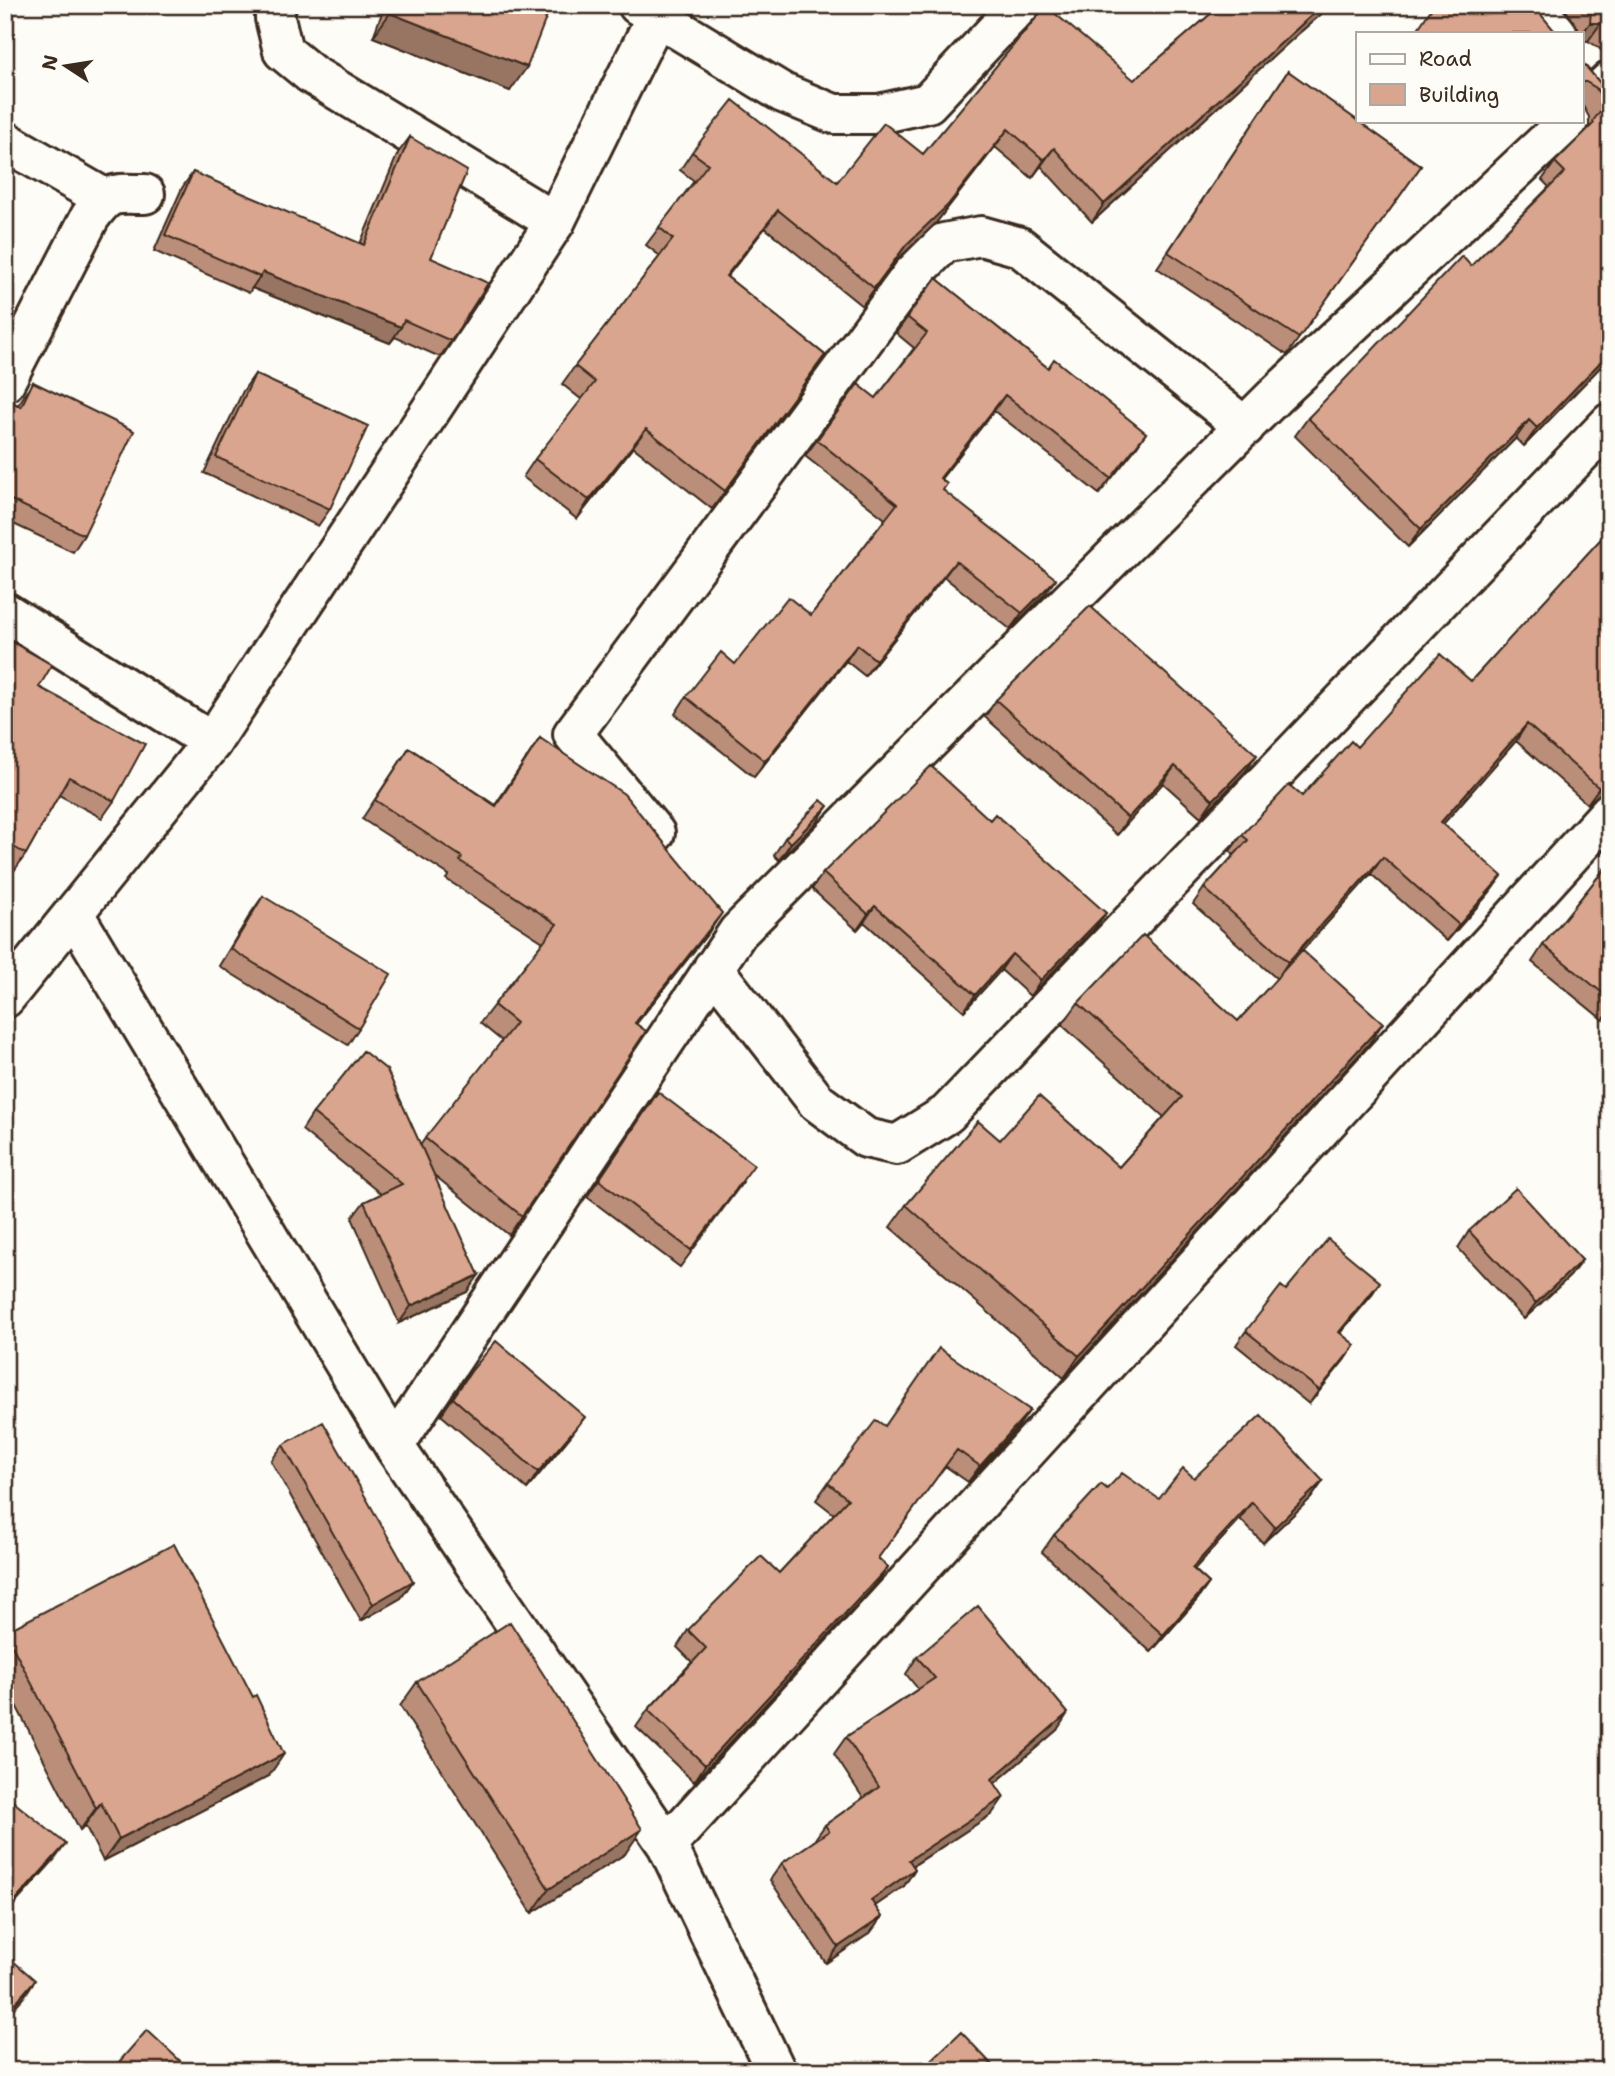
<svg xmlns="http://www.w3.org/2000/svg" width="1615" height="2076" font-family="'Shantell Sans',sans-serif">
<rect width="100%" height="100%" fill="#fdfcf7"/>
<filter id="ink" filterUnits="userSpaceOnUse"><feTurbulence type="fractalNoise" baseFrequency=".0143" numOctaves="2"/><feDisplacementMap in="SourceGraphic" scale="14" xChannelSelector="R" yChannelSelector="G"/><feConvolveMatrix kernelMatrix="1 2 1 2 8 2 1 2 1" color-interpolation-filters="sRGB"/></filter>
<g filter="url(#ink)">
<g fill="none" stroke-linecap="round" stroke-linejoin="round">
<!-- street casing -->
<g stroke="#3b2a1e" stroke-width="44">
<path id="street" d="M275 5V18L283 51 311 74 555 222
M638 5 783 93 834 114H879L928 103 1020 5
M1533 5 1557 33
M1582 108 1610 81
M5 141 104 198
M5 382 90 217C110 190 113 194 145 194
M5 612 212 742
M655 833 573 734 911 276 944 243 981 236 1020 247 1245 427
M74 914 394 1446 667 1845 776 2071
M713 968 817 1102 866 1138 897 1145 947 1114 1610 423
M394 1446 738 932 1274 397 1568 121
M667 1845 1610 812"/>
</g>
<!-- secondary casing -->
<g stroke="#3b2a1e" stroke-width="44">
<path id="secondary" d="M5 998 212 742 555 222 662 5"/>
</g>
<!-- street -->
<use href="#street" stroke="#fdfcf7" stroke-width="38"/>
<!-- secondary -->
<use href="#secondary" stroke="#fdfcf7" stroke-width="38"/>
</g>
<!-- wall -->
<path fill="#bb8e7a" stroke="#3b2a1e" stroke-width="2" d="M385 5H551L510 91 373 37Z
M1221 5H1332L1298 34 1092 222 1041 166 1032 178 995 147 935 224 894 263 862 306 765 228 727 277 825 355 712 509 633 447 577 519 523 477 535 459 582 400 562 384 575 366 660 256 646 245 694 181 680 170 692 152 837 182 923 154 1134 80Z
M1568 5H1610V60L1598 47 1588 41H1582V33H1578V28L1565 9Z
M1582 62 1606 90 1610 357 1524 446 1516 438 1408 547 1295 436 1308 418 1471 266 1549 187 1542 180 1555 162 1586 132 1589 128V117L1583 106 1582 105Z
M1288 71 1421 166 1287 355 1157 268Z
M410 137 431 258 451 341 440 357 395 337 390 343 252 288 249 293 154 251 182 188 193 172 360 244 398 153Z
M936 278 1048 368 1146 433 1135 449 1099 494 994 411 941 479 943 490 1044 595 1010 629 944 577 865 676 846 661 754 777 675 714 686 697 735 664 811 615 885 519 805 456 817 440 876 398 914 348 896 333Z
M255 374 330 509 318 526 204 473 243 391Z
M33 382 84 535 73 552 5 520V398L18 405Z
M1610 529V791H1603L1587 804 1516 741 1443 824 1490 892 1447 941 1371 874 1284 971 1368 1045 1064 1378 890 1227 906 1205 1000 1140 1119 1167 1164 1117 1062 1025 1078 1003 1238 1021 1277 979 1193 904 1204 888 1234 855 1230 851 1242 835 1302 796 1357 747 1471 681Z
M5 638 39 687 114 801 102 818 59 795 26 854 14 871 5 865Z
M996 700 1245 772 1201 817 1163 783 1117 835 985 717Z
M540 738 709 932 636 1024 522 1216 509 1235 434 1175 467 1292 399 1323 352 1218 364 1202 381 1194 302 1130 313 1113 420 1145 502 1041 480 1023 543 942 446 879 449 875 362 819 409 748 495 805Z
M990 820 1106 913 1094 929 1030 996 1001 970 964 1011 864 922 857 930 812 889 823 873Z
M816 823 779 860 774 855 785 838Z
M1610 862V1012L1603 1020 1532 962 1543 945Z
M263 896 359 1028 348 1045 219 966 251 913Z
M646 1109 743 1182 680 1267 587 1197Z
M1469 1231 1582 1260 1570 1276 1524 1319 1458 1248Z
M1286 1290 1371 1296 1340 1333 1345 1359 1309 1404 1236 1345 1246 1331Z
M472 1370 573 1433 527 1489 441 1415Z
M885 1426 1018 1427 968 1482 945 1466 878 1558 888 1567 876 1584 694 1782 636 1727 648 1710 692 1662 677 1647 688 1630 779 1573 834 1514 816 1500 828 1483Z
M283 1445 413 1581 401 1598 361 1621 271 1461Z
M1323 1481 1311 1498 1263 1543 1240 1519 1194 1569 1209 1583 1197 1600 1151 1652 1042 1552 1054 1535 1107 1489 1159 1499Z
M5 1632 269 1776 103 1861 85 1825 80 1830 5 1684Z
M917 1657 1057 1730 995 1783 992 1814 913 1866 915 1869 904 1886 875 1906 882 1917 870 1933 826 1963 770 1880 782 1863 813 1842 825 1825 863 1798 834 1754 846 1737 918 1689 906 1674Z
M417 1682 625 1854 532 1913 400 1706Z"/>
<!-- shaded-wall -->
<path fill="#987463" stroke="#3b2a1e" stroke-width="2" d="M1323 5H1332L1298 34 1092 222 1104 204Z
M390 13 527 67 510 91 373 37Z
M1590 23H1601L1588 41H1582V34Z
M1008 129 995 147 935 224 894 263 862 306 906 245Z
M1054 148 1041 166 1032 178 1044 160Z
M778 210 765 228 713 294 726 276Z
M263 272 401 327 390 343 252 288Z
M1610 352V357L1524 446 1537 428Z
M1005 395 994 411 929 494 940 478Z
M1529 420 1516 438 1408 547 1421 529Z
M646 429 633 447 577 519 589 500Z
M1146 433 1135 449 1099 494 1111 478Z
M956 561 944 577 865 676 876 660Z
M1056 579 1044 595 1010 629 1022 613Z
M857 645 846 661 754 777 765 761Z
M1527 724 1516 741 1430 839 1441 822Z
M1257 755 1245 772 1201 817 1213 800Z
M1175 766 1163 783 1117 835 1128 818Z
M1610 779V791H1603L1587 804 1599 788Z
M828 806 816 823 779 860 791 843Z
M1383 857 1371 874 1277 979 1288 962Z
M1502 876 1490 892 1447 941 1459 925Z
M875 906 864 922 857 930 868 914Z
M722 913 709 932 622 1042 635 1023Z
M1106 913 1094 929 1030 996 1041 980Z
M1012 954 1001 970 964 1011 975 995Z
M1383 1023 1368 1045 1064 1378 1079 1356Z
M1582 1260 1570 1276 1524 1319 1536 1303Z
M479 1275 467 1292 399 1323 411 1306Z
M1380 1282 1371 1296 1329 1346 1339 1332Z
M1355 1345 1345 1359 1309 1404 1319 1390Z
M1030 1410 1018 1427 968 1482 980 1466Z
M585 1417 573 1433 527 1489 538 1472Z
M1323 1481 1311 1498 1263 1543 1275 1527Z
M1252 1502 1240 1519 1181 1584 1192 1568Z
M888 1567 876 1584 694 1782 705 1765Z
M413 1581 401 1598 361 1621 373 1604Z
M1209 1583 1197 1600 1151 1652 1163 1635Z
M1068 1713 1057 1730 980 1796 992 1779Z
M284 1754 269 1776 103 1861 119 1839Z
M1004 1797 992 1814 897 1876 909 1860Z
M101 1803 85 1825 80 1830 96 1808Z
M642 1829 625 1854 532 1913 549 1889Z
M66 1844 54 1860 5 1915V1912Z
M915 1869 904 1886 859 1917 871 1900Z
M882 1917 870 1933 826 1963 838 1947Z
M35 1980 24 1997 5 2018V2015Z"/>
<!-- building -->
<path fill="#d9a58e" stroke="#3b2a1e" stroke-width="2" d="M393 5H551L527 67 390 13Z
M1221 5H1323L1104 204 1054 148 1044 160 1008 129 947 206 906 245 874 288 778 210 726 276 825 355 725 491 646 429 589 500 535 459 595 382 575 366 673 239 659 227 708 164 692 152 733 100 837 182 884 123 923 154 1046 6 1134 80Z
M1434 5H1533L1553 29 1559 33H1415Z
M1587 5H1610V29L1601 23H1590L1591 10Z
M1582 62 1606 90 1610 92V352L1537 428 1529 420 1421 529 1308 418 1462 256 1471 266 1565 172 1555 162 1594 123 1593 121 1601 110 1602 99 1596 88 1586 82H1582Z
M1288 71 1421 166 1299 338 1168 252Z
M410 137 467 171 431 258 488 283 451 341 404 320 401 327 263 272 260 277 165 235 193 172 364 245Z
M936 278 1048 368 1054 359 1146 433 1111 478 1005 395 940 478 947 484 943 490 1056 579 1022 613 956 561 876 660 857 645 765 761 686 697 721 652 735 664 788 597 811 615 897 504 817 440 858 384 876 398 927 333 907 317Z
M255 374 368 426 330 509 216 457Z
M33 382 134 431 84 535 5 497V398L21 407Z
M1610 529V779L1599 788 1527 724 1441 822 1502 876 1459 925 1383 857 1288 962 1204 888 1248 840 1242 835 1289 785 1302 796 1351 741 1357 747 1440 654 1471 681Z
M1090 606 1257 755 1213 800 1175 766 1128 818 996 700Z
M5 638 52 665 39 687 145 744 114 801 69 777 26 854 5 842Z
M540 738 624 794 722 913 635 1023 646 1031 522 1216 425 1138 516 1023 494 1005 557 924 460 861 462 857 375 800 409 748 496 806Z
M931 766 990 820 995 814 1106 913 1041 980 1012 954 975 995 875 906 868 914 823 873Z
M821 800 828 806 791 843 785 838Z
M1610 862V999L1543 945Z
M263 896 391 974 359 1028 231 949Z
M1143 935 1238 1021 1302 950 1383 1023 1079 1356 906 1205 978 1121 1000 1140 1039 1096 1119 1167 1182 1097 1078 1003Z
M363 1051 387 1070 479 1275 411 1306 364 1202 402 1184 313 1113Z
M658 1092 754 1165 691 1250 599 1180Z
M1516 1188 1582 1260 1536 1303 1469 1231Z
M1328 1239 1380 1282 1339 1332 1355 1345 1319 1390 1246 1331 1281 1286 1286 1290Z
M496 1341 585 1417 538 1472 453 1398 472 1370Z
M939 1348 1030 1410 980 1466 957 1450 878 1558 888 1567 705 1765 648 1710 706 1648 688 1630 761 1556 779 1573 848 1499 828 1483 876 1420 885 1426Z
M1261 1415 1323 1481 1275 1527 1252 1502 1192 1568 1209 1583 1163 1635 1054 1535 1101 1484 1107 1489 1122 1473 1159 1499 1183 1468 1194 1478Z
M323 1422 413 1581 373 1604 283 1445Z
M174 1544 253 1697 256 1695 284 1754 119 1839 101 1803 96 1808 5 1632Z
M978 1606 1068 1713 992 1779 1004 1797 909 1860 915 1869 871 1900 882 1917 838 1947 782 1863 829 1831 825 1825 879 1787 846 1737 935 1678 917 1657Z
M510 1622 642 1829 549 1889 417 1682Z
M5 1795 66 1844 5 1912Z
M5 1954 35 1980 5 2015Z
M147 2030 191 2071H111Z
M961 2032 998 2071H920Z"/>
</g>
<!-- margin -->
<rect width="1615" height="2076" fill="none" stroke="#fdfcf7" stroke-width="28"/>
<rect x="14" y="14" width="1587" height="2048" fill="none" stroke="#3b2a1e" stroke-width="2.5" filter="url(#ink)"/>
<!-- legend -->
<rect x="1356" y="32" width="228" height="91" fill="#fdfcf7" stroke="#afa8a0" stroke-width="2"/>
<rect x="1370" y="54" width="35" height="10" fill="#fdfcf7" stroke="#afa8a0" stroke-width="2"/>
<text x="1419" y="66" font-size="21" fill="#3b2a1e">Road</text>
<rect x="1370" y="84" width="35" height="21" fill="#d9a58e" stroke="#afa8a0" stroke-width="2"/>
<text x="1419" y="102" font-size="21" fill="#3b2a1e">Building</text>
<!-- north arrow -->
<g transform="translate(66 66) rotate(282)" stroke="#fdfcf7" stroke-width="5" paint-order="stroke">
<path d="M0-5L12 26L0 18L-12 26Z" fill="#3b2a1e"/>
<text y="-10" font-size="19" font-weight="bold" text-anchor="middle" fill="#3b2a1e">N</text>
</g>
</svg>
